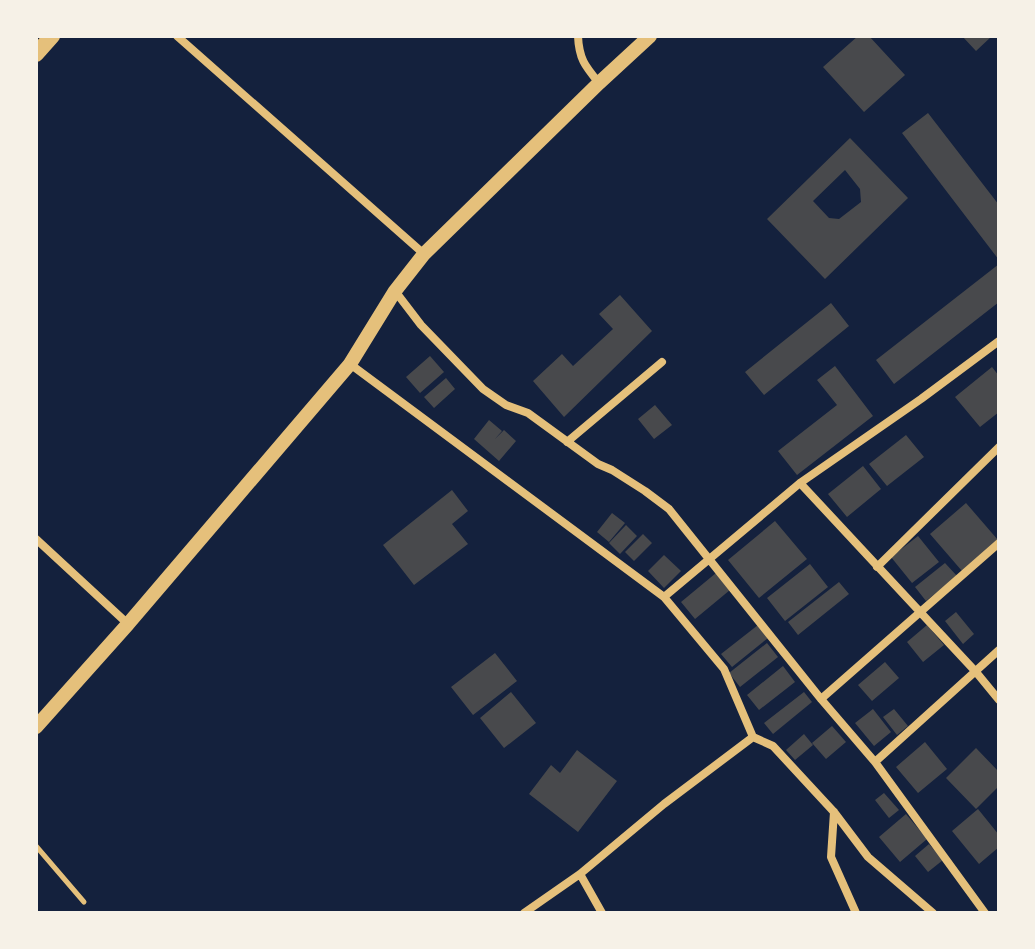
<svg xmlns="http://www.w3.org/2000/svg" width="1035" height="949" font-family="'Asap Condensed',sans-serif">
<rect width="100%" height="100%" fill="#14213d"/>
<!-- building -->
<path fill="#48494c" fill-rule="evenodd" d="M858 36H869L905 75 864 112 823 67Z
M962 36H992L976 51Z
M928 113 999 205V260L902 133Z
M850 138 908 198 825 279 767 219ZM845 170 860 189 861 202 839 219 829 218 813 201Z
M999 264V302L894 384 876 360Z
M620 295 652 331 564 417 533 381 562 354 573 366 613 329 599 314Z
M831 303 849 326 764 395 745 372Z
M430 356 444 372 420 393 406 377Z
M835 366 873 416 797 475 778 451 837 405 817 380Z
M992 367 999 376V412L980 427 955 397Z
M446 378 455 389 434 408 424 397Z
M655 405 672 425 654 439 638 419Z
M489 420 502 431 495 439 504 430 516 441 499 461 474 439Z
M906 435 924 457 887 486 869 464Z
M863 466 881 489 847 517 828 494Z
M452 490 468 511 452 524 468 544 414 585 383 545Z
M966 503 998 540 962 571 930 534Z
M612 513 625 523 609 542 597 532Z
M775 521 807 559 759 598 728 560Z
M626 525 637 536 620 554 609 543Z
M643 534 652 543 634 561 625 552Z
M918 536 939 562 912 583 891 557Z
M664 555 681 571 664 588 648 571Z
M945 563 957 576 926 601 915 587Z
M810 564 828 587 785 621 767 598Z
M716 573 730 590 695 619 681 602Z
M839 582 849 594 798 635 788 622Z
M956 612 974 634 963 644 945 621Z
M758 625 768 638 732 667 721 654Z
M927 625 944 645 923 662 907 642Z
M767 643 778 657 740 687 729 673Z
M495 653 517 681 473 715 451 687Z
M885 662 899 678 872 701 858 685Z
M783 666 795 682 759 710 747 695Z
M511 692 536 723 504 748 480 718Z
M804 692 812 702 773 734 764 723Z
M873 709 891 732 874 746 855 723Z
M894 709 908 726 897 735 883 717Z
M832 726 846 742 826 759 812 743Z
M804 734 813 745 795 760 786 750Z
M925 742 947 769 918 793 896 767Z
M976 748 999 772V786L976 809 946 778Z
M577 750 617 781 578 832 529 794 551 765 560 773Z
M884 793 899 810 889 818 875 800Z
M978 809 999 835V847L979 864 952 831Z
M906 814 927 839 900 862 879 837Z
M929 844 943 860 928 872 915 856Z"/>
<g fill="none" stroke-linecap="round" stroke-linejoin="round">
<!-- service -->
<path stroke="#e5c07b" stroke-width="5" d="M36 846 84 902"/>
<!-- minor -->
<path stroke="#e5c07b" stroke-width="8" d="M177 36 424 254
M578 36C579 59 585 66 599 83
M395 291 421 325 483 389 506 405 528 413 598 464 612 470 645 491 669 509 821 699 875 762 985 913
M350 364 664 597 724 669 753 737 773 746 834 812 868 857 933 913
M567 442 662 362
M800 483 976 672 999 700
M36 539 128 624
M877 567 999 447
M664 597 800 483 921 399 999 341
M821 699 999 543
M875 762 999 650
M834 812 831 857 856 913
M580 874 602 913
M524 913 580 874 664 804 753 737"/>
<!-- tertiary -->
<path stroke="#e5c07b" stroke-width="14" d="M36 727 128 624 350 364 395 291 424 254 599 83 650 36"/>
<!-- primary -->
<path stroke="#e5c07b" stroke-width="16" d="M36 54 52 36"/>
</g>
<!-- border -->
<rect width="1035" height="949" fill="none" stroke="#f6f1e7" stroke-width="76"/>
</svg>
